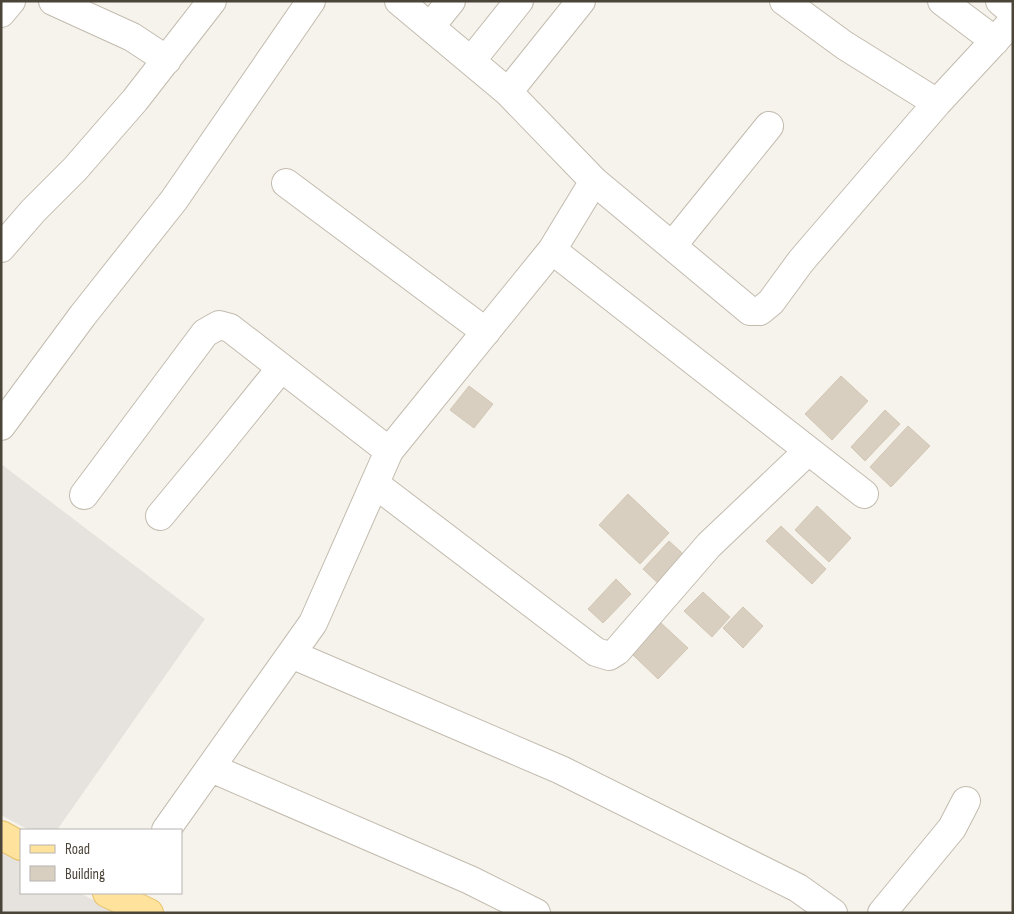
<svg xmlns="http://www.w3.org/2000/svg" width="1014" height="914" font-family="'Sofia Sans Condensed',sans-serif">
<rect width="100%" height="100%" fill="#f6f3ec"/>
<!-- industrial -->
<path fill="#e6e2dd" d="M1 464 205 619 57 830H29L1 815Z
M1 849 21 860V893H80L99 903 121 913H1Z"/>
<!-- building -->
<path fill="#d8cfc1" stroke="#d3c7b4" d="M841 376 868 401 832 440 805 414Z
M469 386 493 404 474 428 450 410Z
M885 410 900 424 865 461 851 447Z
M908 426 930 446 891 487 870 467Z
M628 494 669 533 640 564 599 525Z
M817 506 851 538 829 562 795 530Z
M781 526 826 569 812 584 766 541Z
M669 541 691 561 664 589 643 569Z
M616 579 631 594 603 623 588 609Z
M703 592 730 617 712 637 684 611Z
M743 607 763 626 743 648 723 628Z
M661 623 688 648 658 679 632 654Z"/>
<g fill="none" stroke-linecap="round" stroke-linejoin="round">
<!-- minor casing -->
<g stroke="#c2bbae" stroke-width="30">
<path id="minor" d="M53 1 132 37 167 60
M399 1 508 92 594 181 750 311H760L771 302 801 261 937 103 1013 21
M784 1 844 45 937 103
M942 1 995 41
M1000 1 1013 12
M1 13 11 1
M430 27 451 1
M471 61 519 1
M508 92 581 1
M286 183 486 332
M672 246 769 126
M1 248 33 211 75 169 135 100 212 1
M552 250 864 494
M1 426 83 315 174 200 311 1
M375 484 596 652 609 656 617 651 709 545 808 451
M84 495 205 333 219 325 230 328 389 451
M160 516 218 446 281 368
M291 654 561 770 798 888 833 913
M211 768 470 880 536 913
M166 830 313 623 389 451 552 250 594 181
M882 913 952 828 966 801"/>
</g>
<!-- major casing -->
<g stroke="#e6c16a" stroke-width="30">
<path id="major" d="M1 835 21 846
M107 893 149 913"/>
</g>
<!-- minor -->
<use href="#minor" stroke="#fff" stroke-width="28"/>
<!-- major -->
<use href="#major" stroke="#ffe39c" stroke-width="28"/>
</g>
<!-- border -->
<rect width="1014" height="914" fill="none" stroke="#4b4439" stroke-width="5"/>
<!-- legend -->
<rect x="20" y="829" width="162" height="65" fill="#ffffff" stroke="#b7b4b0"/>
<rect x="30" y="845" width="25" height="8" fill="#ffe39c" stroke="#b7b4b0"/>
<text x="65" y="854" font-size="15" fill="#4b4439">Road</text>
<rect x="30" y="866" width="25" height="15" fill="#d8cfc1" stroke="#b7b4b0"/>
<text x="65" y="879" font-size="15" fill="#4b4439">Building</text>
</svg>
